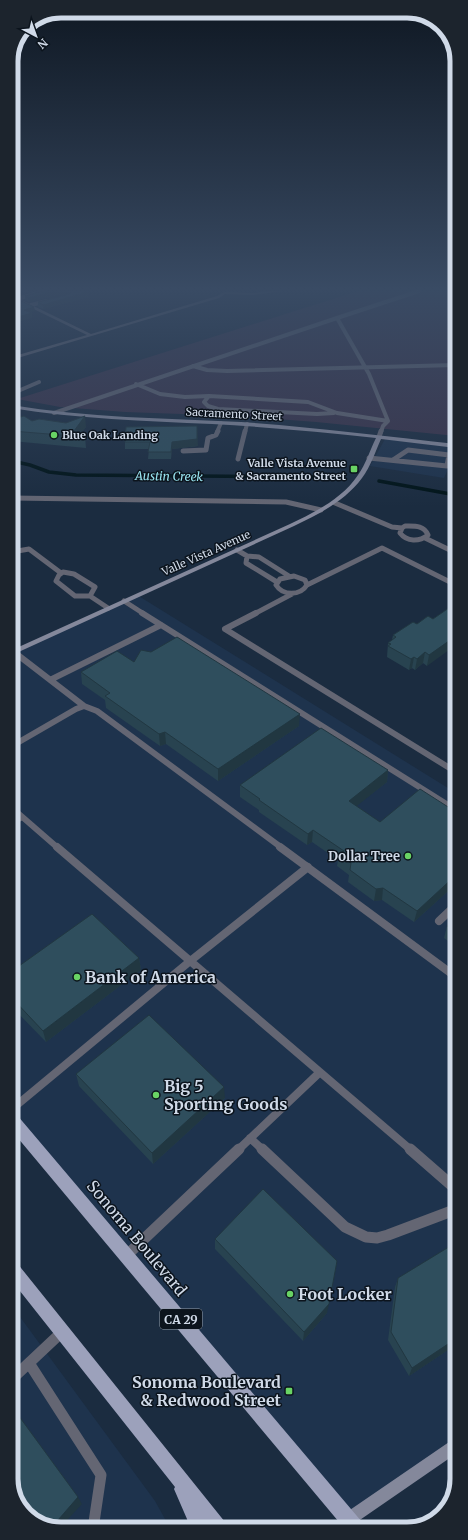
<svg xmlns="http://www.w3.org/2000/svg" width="468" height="1540" font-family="Merriweather,serif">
<rect width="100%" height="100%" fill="#1b2c40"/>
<!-- built -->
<path fill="#1e334d" d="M385 439 456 448V452L444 478 370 466Z
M137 595 456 793 457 1445 349 1519 12 1127V652Z
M12 1306 155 1501 170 1528 58 1529 13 1492Z"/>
<!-- green -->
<path fill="#3a334a" d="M358 291H456V436L316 422 238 416 125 412 60 407 17 399Z"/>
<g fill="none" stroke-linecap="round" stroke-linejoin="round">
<!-- stream -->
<path stroke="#001419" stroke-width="3.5" d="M12 461 30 465 49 472 76 475 327 477
M379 481 456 495"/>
<!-- lane-far4 -->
<path stroke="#646673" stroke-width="4" d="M17 299 45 291
M31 305 47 301
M193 366 207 370 227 371 456 365
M136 384 160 394 185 397 209 396 308 402 337 413 388 421
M11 394 39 382
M209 396 204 402 208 406 218 409 317 414 334 413
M54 413 337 318
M217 432 221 423
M245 432 247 424
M381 432 383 426 388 421 369 374 337 318 419 291"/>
<!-- lane-far3 -->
<path stroke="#646673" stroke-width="5" d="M379 437 381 431
M183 451 206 450 208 438 216 435 218 431
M369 458 447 466 449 455 408 450 393 460
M238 459 245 431
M12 498 286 502 321 510
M335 503 392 527 402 528
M405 526C415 526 424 525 428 535 419 542 407 542 400 533L402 528Z
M425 538 456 553
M237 550 247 556 259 557 289 576
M12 552 29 549 61 573
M247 556 246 563 277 582
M63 572 74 574 95 587 90 596H75L56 581 59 575Z
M294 576 305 580 307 585C300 596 283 596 276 585L280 579Z
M307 585 382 548 456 585
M90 596 108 608
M124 601 144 614
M254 614 292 594"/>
<!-- lane-far2 -->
<path stroke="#646673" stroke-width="6" d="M142 613 456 810
M256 613 225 629 456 772
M14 652 84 706
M50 680 161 625
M12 746 76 709 84 706 97 711 282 848
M12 808 58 848
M12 823 22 817"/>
<!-- lane-far1 -->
<path stroke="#646673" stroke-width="8" d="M57 847 411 1150
M280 847 456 977
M439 921 456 905
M12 1109 189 962 308 867
M250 1138 263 1150
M238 1150 319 1073"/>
<!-- lane -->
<path stroke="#646673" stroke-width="11" d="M262 1149 345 1227 366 1237 377 1238 388 1235 457 1209
M410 1149 457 1190
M127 1255 239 1149
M29 1363 101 1475 93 1529
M13 1378 63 1331"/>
<!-- street -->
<path fill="#646673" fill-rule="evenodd" d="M269 291H283L253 295 225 294 219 298 11 360V357L87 335 11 298V295L91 334 217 296 224 292 253 293Z"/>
<!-- secondary -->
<path fill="#84889b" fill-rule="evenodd" d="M11 405C88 418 164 418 241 422 313 427 384 436 456 444V448L381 439C375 452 371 466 362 478 345 501 319 514 294 526L12 655V650L290 524C315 512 342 499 358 475 366 464 370 450 376 438 321 432 267 427 212 424 145 421 78 419 11 408Z
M457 1438V1453L354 1524 351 1528H335L344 1514 452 1440Z"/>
<!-- primary -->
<path fill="#9ca1bb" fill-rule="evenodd" d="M12 1114 17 1115 362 1522 365 1528H344L12 1131Z
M12 1261 17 1263 225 1522 228 1528H208L207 1527V1528H189L187 1519 174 1489 175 1487 12 1281Z"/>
</g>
<!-- wall -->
<path fill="#284350" d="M11 291H32L16 296 11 294Z
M42 291H84L87 292 88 297 43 309 38 307V302L70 294 71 293 69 292 29 302 25 300V296Z
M11 414 32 421 86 427 80 434 85 437 86 448 12 441Z
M126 427 198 446 172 449 171 459H148L149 449H125V442Z
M456 603 427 666 423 663 415 670 412 668 409 670 387 657 388 643 392 640 393 635 417 624 433 619Z
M134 662 299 726 218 781 166 744 160 746 106 708 105 700 82 684 81 672Z
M388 770 387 782 356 806 380 822 456 812V884L414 922 382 900 374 901 348 882 349 875 337 866 338 860 312 842 307 845 259 812V810L240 797V785Z
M456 917V947L444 938 447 926Z
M139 958 141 970 46 1042 12 1007V971Z
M76 1074 225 1098 153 1164 79 1086Z
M215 1239 327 1313 303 1341 215 1249Z
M398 1278 457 1344 409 1376 388 1340 395 1287Z"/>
<!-- shaded-wall -->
<path fill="#213741" d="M17 291H32L16 296 15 292Z
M55 291H69V292L29 302 28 298Z
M87 292 88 297 43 309V305Z
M34 307 35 311 25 314 24 310Z
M32 313V318L11 324V319Z
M85 416 86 427 79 437 74 431Z
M197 426 198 446 172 449 171 459V452L172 442Z
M456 636V645L427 666 429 655Z
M425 652 423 663 415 670 417 659Z
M414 657 412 668 409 670 411 659Z
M300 714 299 726 218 781V769Z
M165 732 166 744 160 746 159 734Z
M388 770 387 782 348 813 349 801Z
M313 830 312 842 307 845 308 834Z
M456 875V884L414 922 417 911Z
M383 888 382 900 374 901 376 889Z
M139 958 141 970 46 1042 43 1031Z
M224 1087 225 1098 153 1164 152 1153Z
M329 1304 327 1313 303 1341 304 1332Z
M457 1338V1344L409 1376 412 1368Z
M78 1497 82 1504 59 1529 52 1527Z"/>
<!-- building -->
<path fill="#2f4e5d" stroke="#213741" d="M42 291H55L28 298 25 296Z
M72 291H84L87 292 43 305 38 302 70 294Z
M11 296 34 307 24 310 32 313 11 319Z
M11 414 21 417 24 416 32 421 39 419 66 423 85 416 74 431 85 437 12 431Z
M197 426V439L172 442 171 452H148L150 442H125L126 427Z
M456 603V636L429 655 425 652 417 659 414 657 411 659 388 646 391 644 388 643 396 637 393 635 413 622 417 624 428 616 433 619Z
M177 637 300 714 218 769 165 732 159 734 105 696 110 693 81 672 117 651 134 662 141 650 151 652Z
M321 728 388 770 349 801 380 822 420 789 456 812V875L417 911 383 888 376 889 350 870 351 863 339 855 344 851 313 830 308 834 259 800 260 799 240 785Z
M92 914 139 958 43 1031 12 998V971Z
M456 917V933L447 926Z
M149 1015 224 1087 152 1153 76 1074Z
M263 1189 337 1261 329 1304 304 1332 215 1239Z
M457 1242V1338L412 1368 391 1332 398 1278Z
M13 1408 78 1497 52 1527 28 1517 13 1492Z"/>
<!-- sky -->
<linearGradient id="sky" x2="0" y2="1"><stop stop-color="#0f1823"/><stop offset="0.57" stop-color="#394b64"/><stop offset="1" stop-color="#394b64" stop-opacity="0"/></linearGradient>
<rect width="468" height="507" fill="url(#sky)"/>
<!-- markers -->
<g fill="#69d364" stroke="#0c141d" stroke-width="1.5">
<circle cx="54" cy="435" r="4"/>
<rect x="350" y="465" width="8" height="8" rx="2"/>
<circle cx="408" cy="856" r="4"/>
<circle cx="77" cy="977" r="4"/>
<circle cx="156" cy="1095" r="4"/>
<circle cx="290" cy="1294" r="4"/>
<rect x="285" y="1387" width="8" height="8" rx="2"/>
</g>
<g text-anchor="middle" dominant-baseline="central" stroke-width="3" stroke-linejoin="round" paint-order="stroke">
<!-- far-street labels -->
<g font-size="11" fill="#d0dae8" stroke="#0c141d">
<text transform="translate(234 414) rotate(3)">Sacramento Street</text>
<text transform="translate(206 553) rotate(-24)">Valle Vista Avenue</text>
</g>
<!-- far-poi labels -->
<g font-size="11" font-weight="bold" fill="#d0dae8" stroke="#0c141d" text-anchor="start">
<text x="62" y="435">Blue Oak Landing</text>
<text x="346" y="463" text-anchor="end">Valle Vista Avenue<tspan x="346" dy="13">&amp; Sacramento Street</tspan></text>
</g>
<!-- far-water labels -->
<g font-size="12" font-style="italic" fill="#98e3ef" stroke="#0c141d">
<text transform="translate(169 476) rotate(1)">Austin Creek</text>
</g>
<!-- shield labels -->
<rect fill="#0c141d" stroke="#959fab" stroke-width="1" x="160" y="1309" width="42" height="20" rx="3"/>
<g font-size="12" font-weight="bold" fill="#d0dae8">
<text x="181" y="1319">CA 29</text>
</g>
<!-- poi labels -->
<g font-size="13" font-weight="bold" fill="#d0dae8" stroke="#0c141d" text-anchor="end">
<text x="400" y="856">Dollar Tree</text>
</g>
<!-- near-poi labels -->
<g font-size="16" font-weight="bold" fill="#d0dae8" stroke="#0c141d" text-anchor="start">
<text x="85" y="977">Bank of America</text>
<text x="164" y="1086">Big 5<tspan x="164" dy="18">Sporting Goods</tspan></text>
<text x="298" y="1294">Foot Locker</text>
<text x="281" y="1382" text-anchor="end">Sonoma Boulevard<tspan x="281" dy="18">&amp; Redwood Street</tspan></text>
</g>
<!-- near-street labels -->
<g font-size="16" fill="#d0dae8" stroke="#0c141d">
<text transform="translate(137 1238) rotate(50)">Sonoma Boulevard</text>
</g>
</g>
<!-- crop -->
<path d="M0 0H468V1540H0ZM61 18H407A43 43 0 0 1 450 61V1479A43 43 0 0 1 407 1522H61A43 43 0 0 1 18 1479V61A43 43 0 0 1 61 18Z" fill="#1c242d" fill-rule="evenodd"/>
<path fill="none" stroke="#d0dae8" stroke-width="5" d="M61 18H407A43 43 0 0 1 450 61V1479A43 43 0 0 1 407 1522H61A43 43 0 0 1 18 1479V61A43 43 0 0 1 61 18Z"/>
<!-- north arrow -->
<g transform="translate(36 36) rotate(139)" stroke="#0c141d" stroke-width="3" paint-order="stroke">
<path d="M0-3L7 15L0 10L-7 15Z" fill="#d0dae8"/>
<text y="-6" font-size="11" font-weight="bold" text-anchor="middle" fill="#d0dae8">N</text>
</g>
</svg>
